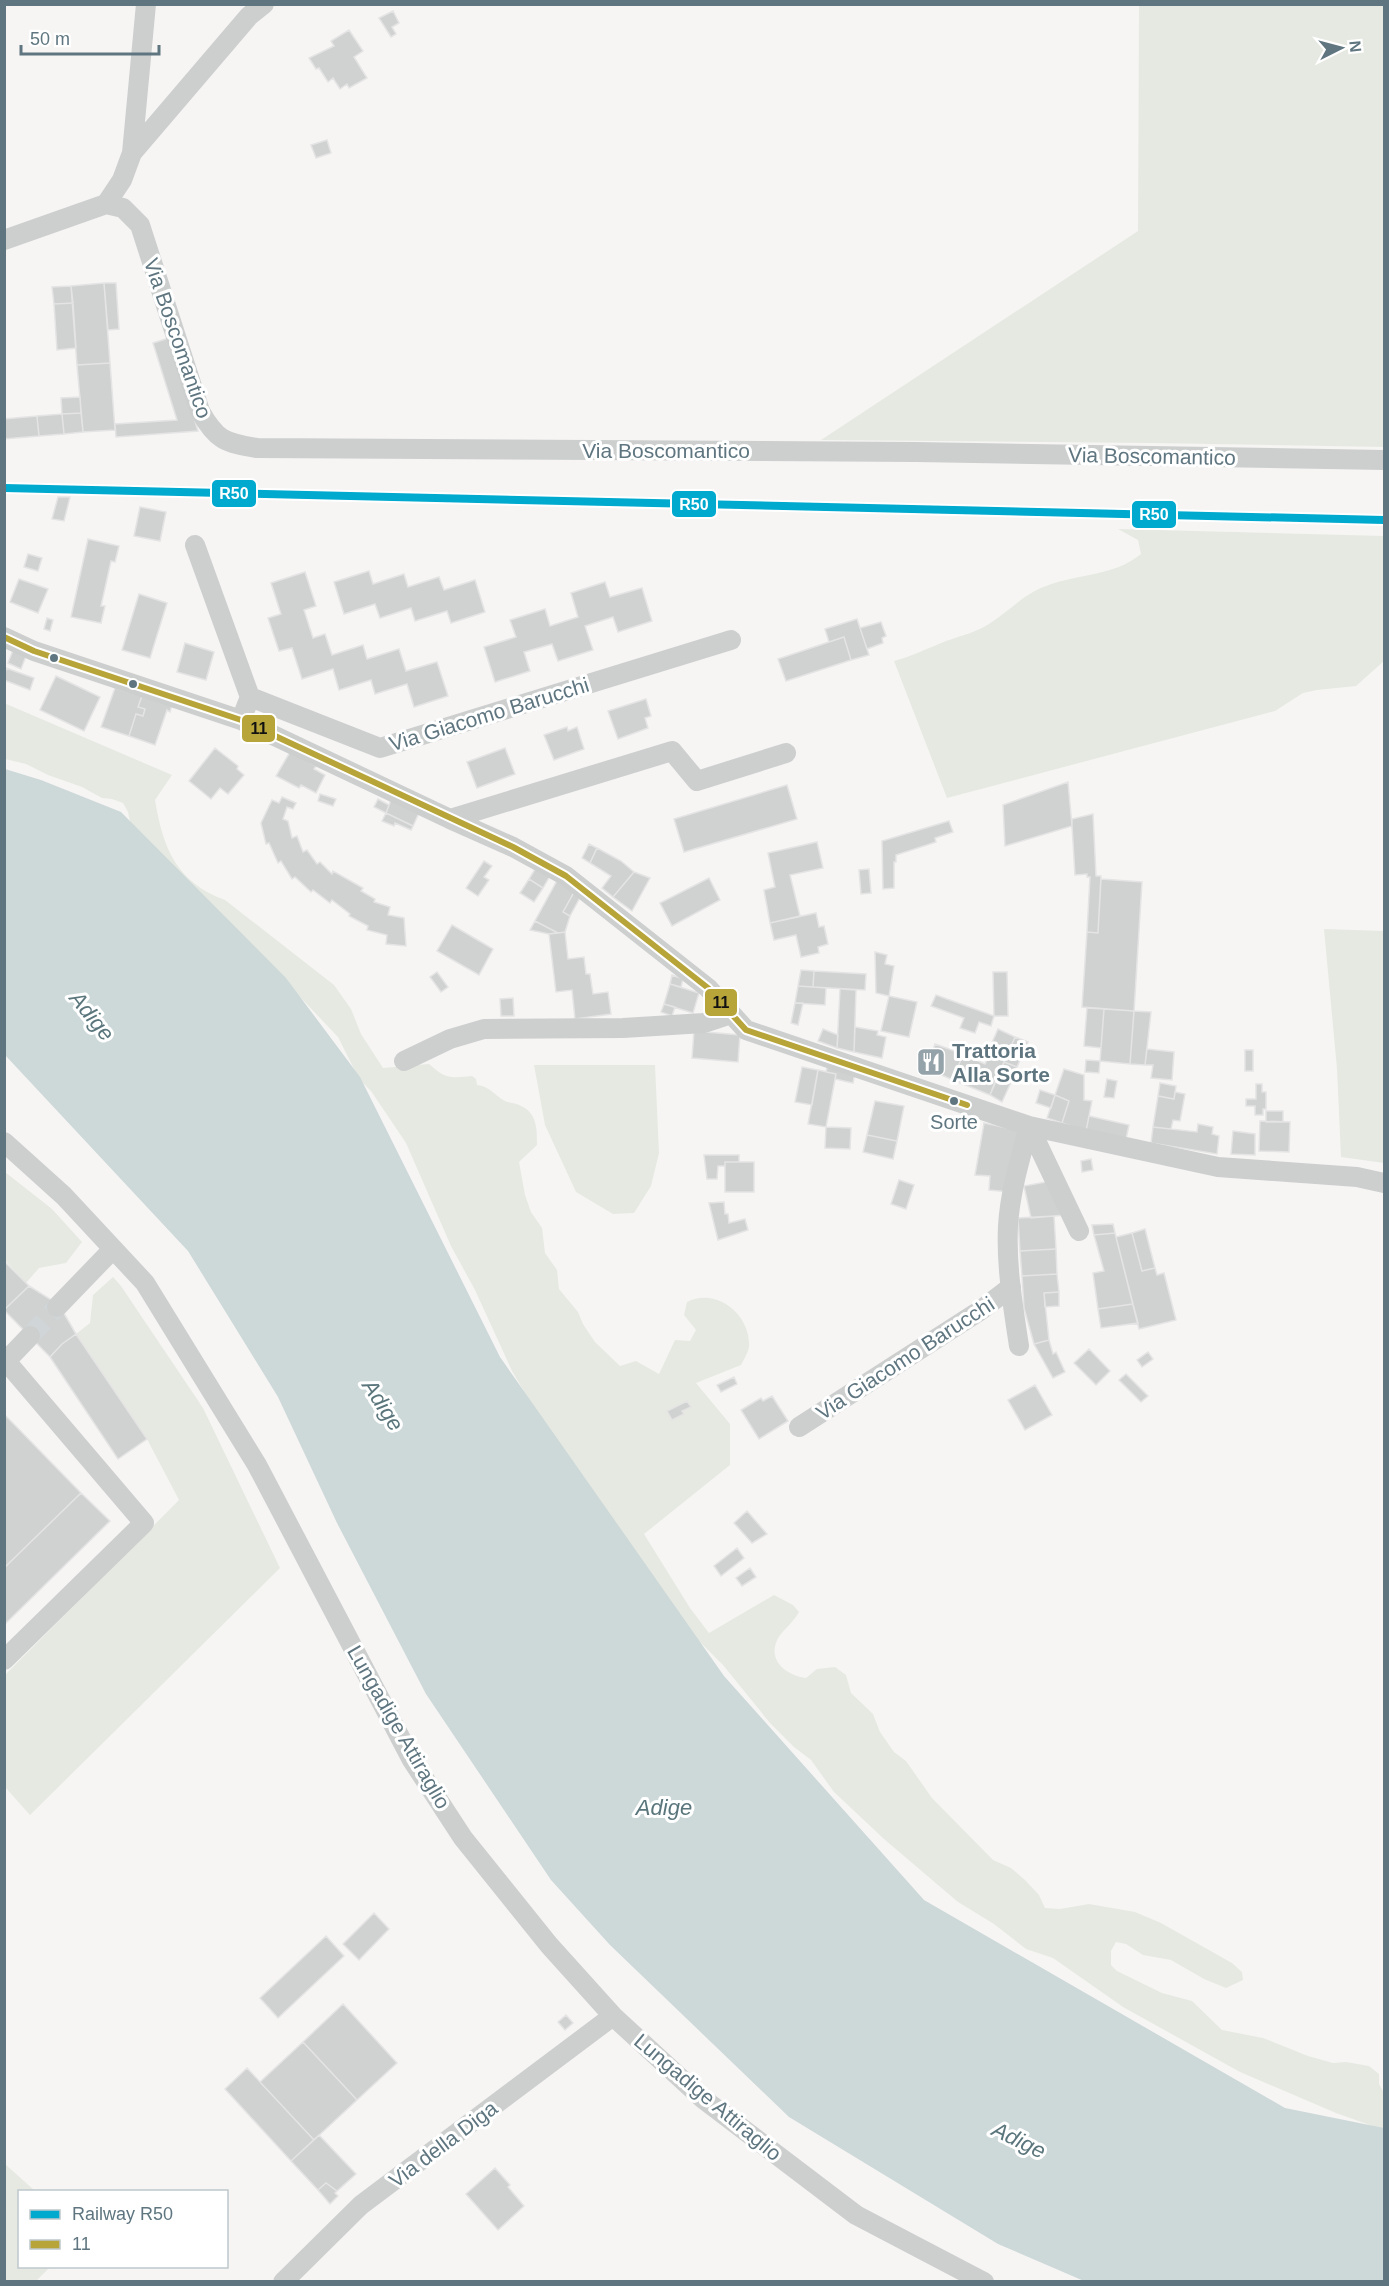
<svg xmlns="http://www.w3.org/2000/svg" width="1389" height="2286" font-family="Arial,sans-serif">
<rect width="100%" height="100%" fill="#f6f5f4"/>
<!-- green -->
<path fill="#e6e9e2" d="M1139 5H1384V447L1152 443 821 440 1138 231Z
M1118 529 1384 536V661L1356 686 1317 690 1303 693 1275 711 947 798 894 661C913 656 928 648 946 641 960 636 977 632 989 624 1008 612 1025 593 1046 586 1080 573 1112 577 1141 554L1138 540Z
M4 703 172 775 155 800C163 848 176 882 225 900L334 985 351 1009 361 1034 383 1068 429 1064C446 1079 449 1078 472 1076L476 1079 477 1085C490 1086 495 1096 505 1101 509 1103 515 1103 519 1105 537 1112 537 1128 537 1145L519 1162 525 1195 531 1212 542 1228 545 1253 557 1270 559 1289 578 1312 583 1324 595 1342 620 1366 636 1361 659 1374 675 1340 690 1341 696 1330 684 1315 687 1302C717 1287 751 1315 749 1347 748 1353 744 1359 741 1365L696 1383 730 1424V1465L644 1534 690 1608 709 1633 774 1595 793 1605 799 1612C793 1624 779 1632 776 1643 769 1663 789 1676 806 1678L817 1669 835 1667 846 1675 851 1693 873 1714 880 1732 894 1752 906 1761 932 1798 993 1860 1011 1868 1025 1880 1039 1895 1045 1908 1060 1909 1089 1904 1135 1912 1161 1923 1232 1963 1242 1972 1243 1980 1226 1988 1204 1979 1171 1960 1143 1955 1126 1944 1116 1942 1111 1951V1965L1117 1971 1162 1993 1192 2001 1222 2030 1263 2038 1308 2056 1333 2063 1346 2062 1369 2066 1379 2074V2084L1384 2093V2130L1336 2113 1240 2072 1123 2007 1053 1958 1026 1949 994 1924 958 1902 884 1839 834 1792 811 1760 794 1747 770 1723 723 1665 689 1631 538 1415 512 1371 475 1290 451 1246 406 1143 371 1091 359 1079 338 1037 247 941 132 831 128 812 123 803 112 799 102 798 82 787 48 775 26 764 5 759Z
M1324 929 1384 931V1163L1341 1157 1337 1069Z
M534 1065H655L659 1153 651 1186 634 1213 613 1214 576 1192 545 1125Z
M5 1172 52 1209 82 1242 66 1263 39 1268 26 1283 5 1260Z
M113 1277 121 1286 203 1408 280 1568 30 1815 5 1787V1675L179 1500 147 1439 76 1334 90 1323 93 1295Z
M4 2163 35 2191 20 2192V2266L50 2267 36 2281H5Z"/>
<!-- water -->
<path fill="#cdd8d9" d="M5 769 41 780 121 812 286 978 360 1077 500 1357 724 1676 924 1900 1285 2108 1384 2128V2281H1084L998 2244 789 2117 610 1945 551 1880 426 1694 337 1523 278 1397 188 1251 5 1055Z"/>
<!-- building -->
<path fill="#d0d1d1" stroke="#e5e4e4" stroke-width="1.5" d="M393 11 399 23 392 27 396 34 391 37 379 18Z
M349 30 363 51 354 57 367 78 349 88 347 84 340 89 333 78 328 82 319 68 316 69 309 58 334 46 331 41Z
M327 140 331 153 316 158 311 145Z
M104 283H116L119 329 108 330Z
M104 283 110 363 77 365 71 286Z
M71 286 73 303 54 304 52 287Z
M73 303 76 348 57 350 54 304Z
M169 338 198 431 116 437 115 424 177 420 153 343Z
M110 363 115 430 83 432 77 365Z
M80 397 81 413 62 414 61 398Z
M81 413 83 432 64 434 62 414Z
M62 414 64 434 39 436 37 416Z
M37 416 39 436 4 439V419Z
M58 497H70L64 521 52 519Z
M140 507 166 512 160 541 134 536Z
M88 539 119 546 115 562 111 561 101 606H105L101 623 71 617Z
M28 554 42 558 38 571 24 567Z
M369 571 373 584 404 574 408 587 439 577 444 590 475 580 485 612 451 623 447 611 415 621 411 608 380 618 375 604 344 614 334 582Z
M305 572 316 606 304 610 313 638 325 634 332 655 363 645 367 659 399 649 406 671 437 662 448 696 414 707 407 684 375 694 371 680 339 690 333 669 302 679 292 648 279 651 268 618 281 614 271 583Z
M19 579 48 589 38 613 10 602Z
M605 582 610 597 642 588 652 621 618 632 613 617 585 626 593 650 558 661 552 644 524 652 530 671 495 682 484 647 516 637 510 620 545 609 550 626 578 617 571 593Z
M139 594 167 603 150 658 122 650Z
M47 618 53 620 50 631 44 629Z
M857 619 869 655 851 660 844 637 829 642 825 629Z
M881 622 886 636 882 638 883 643 867 649 860 628Z
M844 637 851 660 786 681 778 659Z
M185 643 214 652 206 680 177 672Z
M13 650 26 656 21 669 8 663Z
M6 668 34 678 30 690 4 680Z
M56 676 100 697 84 731 40 710Z
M115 688 142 696 138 707 145 709 143 716 136 714 129 736 101 727Z
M142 696 172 705 170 712 167 710 155 745 129 736 136 714 143 716 145 709 138 707Z
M646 699 651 716 645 718 648 728 618 739 608 711Z
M567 727 568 731 577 727 584 749 554 760 544 735Z
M215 748 238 766 237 769 244 775 228 794 220 788 211 799 189 781Z
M505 748 515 774 477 788 467 762Z
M290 752 316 766 314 769 325 775 316 793 301 785 299 788 276 776Z
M1068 782 1072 826 1005 846 1003 805Z
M787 785 797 819 684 852 674 819Z
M320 794 336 799 333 806 318 801Z
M282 797 296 803 293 809 287 807 283 819 288 821 292 838 297 836 303 852 307 850 317 864 320 862 332 874 333 871 363 888 361 891 375 899 374 902 390 907 388 915 404 918 406 946 386 944 387 935 367 930 368 926 349 916 350 914 332 900 330 903 313 890 311 892 295 877 292 879 281 861 278 863 269 843 266 844 261 823 272 800 279 803Z
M378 799 389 805 386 813 374 807Z
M391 800 419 813 413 826 386 813Z
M386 813 413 826 411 830 395 823 394 826 382 821Z
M1093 814 1096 876H1101L1098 933 1087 932 1090 877H1087V874L1075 875 1072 826V819Z
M949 821 953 832 935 838 936 842 896 855V862H894V888L883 889 882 841Z
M817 842 823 868 790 875 800 916 770 923 764 890 775 887 768 853Z
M589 844 597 848 590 863 582 858Z
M597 848 621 861 634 872 613 897 602 888 611 876 590 863Z
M484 861 492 866 484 877 489 880 478 896 466 888Z
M537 866 551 874 543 888 529 879Z
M869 869 871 893 861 894 859 870Z
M634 872 650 878 632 911 613 897Z
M559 877 577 887 563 912 570 916 565 932 558 933 535 921Z
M709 878 720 900 672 926 660 903Z
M529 879 543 888 534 902 520 893Z
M1101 879 1142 882 1134 1011 1082 1007 1087 932 1098 933Z
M577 887 583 892 570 916 563 912Z
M816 913 819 927 824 926 828 944 818 947 819 953 801 957 796 935 774 940 770 923Z
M535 921 558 933 549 934 530 930Z
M452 925 493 949 479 975 437 951Z
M565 932 568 959 584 957 586 974H590L593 994 608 992 611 1014 575 1019 572 990 556 992 549 934Z
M875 952 887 955 885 964 894 966 889 996 876 993Z
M801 970 814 971 813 987 798 986Z
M814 971 866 974 865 990 813 987Z
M437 972 448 987 441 992 430 977Z
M993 972H1007L1008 1016H994Z
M672 975 683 979 681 987 670 984Z
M670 984 699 993 693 1013 664 1004Z
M798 986 826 988 825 1005 795 1003Z
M840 989 856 990 854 1052 837 1048Z
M936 995 994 1016 991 1026 979 1022 975 1033 960 1028 964 1018 931 1006Z
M889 996 917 1002 909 1037 881 1031Z
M513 998 514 1016H501L500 999Z
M795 1003H803L798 1025 791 1023Z
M664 1004 675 1007 672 1016 661 1012Z
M1087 1008 1104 1009 1101 1048 1084 1046Z
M1104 1009 1134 1011 1130 1064 1100 1061Z
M1134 1011 1151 1012 1145 1065 1130 1064Z
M855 1027 878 1031 877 1035 886 1037 882 1058 854 1052Z
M823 1029 838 1035 837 1048 818 1041Z
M998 1029 1015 1037 990 1095 953 1080 963 1054 985 1064 989 1055 987 1054Z
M694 1031 740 1035 738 1062 692 1058Z
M1015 1037 1028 1042 1017 1067 1004 1062Z
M935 1044 963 1054 953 1080 932 1071 937 1051 933 1050Z
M1147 1049 1174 1052 1172 1080 1151 1078 1153 1065H1145Z
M1245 1050H1253V1071H1245Z
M829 1060 856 1067 853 1083 835 1079 836 1074 826 1072Z
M1086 1060 1100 1061 1099 1073 1085 1072Z
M1004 1062 1017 1067 1013 1078 999 1072Z
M802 1067 818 1070 812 1105 795 1102Z
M1064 1069 1084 1075V1100L1092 1101 1086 1131 1062 1123 1069 1101 1055 1095Z
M818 1070 836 1074 826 1127 808 1124Z
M999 1072 1013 1078 1002 1102 990 1095Z
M1107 1079 1117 1081 1114 1098 1104 1097Z
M1160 1083 1176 1086 1174 1099 1158 1096Z
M1256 1084H1262V1092H1266V1109H1263V1115H1255V1106H1246V1099H1256Z
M1040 1090 1055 1095 1051 1108 1036 1103Z
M1175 1092 1185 1094 1180 1121 1173 1120 1171 1129 1153 1127 1158 1096 1174 1099Z
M1055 1095 1069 1101 1062 1123 1047 1118Z
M875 1101 904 1106 897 1141 867 1135Z
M1266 1111H1283V1122H1266Z
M1089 1116 1129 1125 1126 1139 1086 1131Z
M1260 1121 1290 1122 1289 1152 1259 1151Z
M984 1123 1021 1131 1010 1192 989 1190 990 1176 975 1175Z
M1198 1124 1213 1127 1212 1134 1219 1136 1217 1154 1151 1143 1153 1127 1197 1132Z
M826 1127 851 1128 850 1149 825 1148Z
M1233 1131 1255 1134V1155L1231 1154Z
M867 1135 897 1141 893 1159 863 1152Z
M704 1155H739V1162H725V1166H718L717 1179H707Z
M1091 1159 1093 1170 1082 1172 1081 1161Z
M725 1162H754V1192H725Z
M899 1180 914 1185 906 1209 891 1204Z
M1051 1181 1065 1215 1031 1218 1024 1186Z
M724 1202 725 1214H728L729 1223 745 1219 748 1230 718 1240 709 1203Z
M1054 1216 1056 1249 1020 1251 1018 1218Z
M1113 1224 1115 1233 1094 1235 1092 1225Z
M1145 1229 1155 1268 1142 1271 1132 1233Z
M1115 1233 1133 1304 1098 1309 1093 1273 1104 1271 1094 1235Z
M1132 1233 1142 1271 1155 1268 1157 1275 1164 1273 1176 1320 1139 1329 1116 1237Z
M1056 1249 1057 1274 1022 1276 1020 1251Z
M4 1261 29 1286 4 1310Z
M1057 1274 1059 1292 1044 1293 1049 1340 1034 1344 1024 1308 1022 1276Z
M29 1286 50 1299 65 1315 76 1334 62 1344 50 1357 4 1310Z
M1059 1292V1306L1045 1307 1044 1293Z
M1133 1304 1138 1323 1101 1328 1098 1309Z
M76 1334 147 1439 118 1459 50 1357 62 1344Z
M1049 1340 1053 1354 1056 1352 1065 1372 1053 1378 1034 1344Z
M1089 1349 1110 1371 1096 1385 1074 1363Z
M1148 1352 1153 1359 1142 1367 1137 1360Z
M1126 1374 1148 1396 1141 1402 1119 1380Z
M734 1377 737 1384 721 1392 717 1385Z
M1035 1385 1052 1415 1025 1430 1008 1400Z
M772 1396 788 1421 759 1439 741 1410 761 1398 763 1401Z
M687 1401 691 1407 682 1411 684 1414 672 1420 667 1411Z
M4 1414 81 1493 4 1568Z
M81 1493 110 1521 4 1625V1568Z
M747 1511 767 1534 752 1543 734 1523Z
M737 1548 744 1558 721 1576 714 1566Z
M750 1568 756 1577 742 1586 736 1578Z
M374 1913 389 1929 359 1960 343 1944Z
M326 1936 344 1956 278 2018 260 1998Z
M343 2004 397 2063 357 2100 303 2042Z
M566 2015 573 2023 565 2030 558 2022Z
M303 2042 357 2100 314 2140 260 2082Z
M247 2068 314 2140 291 2161 225 2089Z
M319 2135 356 2174 337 2191 326 2183 318 2190 291 2161Z
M495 2168 510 2185 508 2187 524 2206 498 2230 466 2194Z
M326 2183 337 2191 335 2193 338 2196 330 2204 318 2190Z"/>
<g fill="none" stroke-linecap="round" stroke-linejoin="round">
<!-- minor-tunnel -->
<path stroke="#d0d5d7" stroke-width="20" stroke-dasharray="20 10" stroke-linecap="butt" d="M30 1336 57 1307"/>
<!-- minor -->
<path stroke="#cdcfcf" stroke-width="20" d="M132 153 249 16 264 4
M106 204 122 180 132 153 146 4
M4 240 106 204 123 208 140 225 200 411C216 440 225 443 257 448L916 452 1384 460
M195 545 250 697
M4 637 34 651 241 720 450 819 513 847 566 876 708 988 746 1030 1029 1126 1218 1167 1357 1177 1384 1183
M241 720 250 697 380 748 731 640
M450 819 672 751 697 781 786 753
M404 1061 450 1039 484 1029 623 1028 704 1023 731 1014
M1029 1126 1079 1231
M4 1142 64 1196 145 1283 257 1465 412 1760 463 1838 549 1945 613 2016 702 2098 856 2215 984 2282
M57 1307 113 1249
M1019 1346C1013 1306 1006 1266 1008 1226 1010 1192 1020 1159 1029 1126
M4 1360 6 1361 30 1336
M799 1427 981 1310 1011 1287
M4 1660 144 1523 6 1361
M283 2282 361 2205 613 2016"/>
<!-- bus-1 casing -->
<g stroke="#fff" stroke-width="10">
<path id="bus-1" d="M4 637 34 651 241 720 513 847 566 876 708 988 746 1030 967 1105"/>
</g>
<!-- bus-1 -->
<use href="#bus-1" stroke="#b7a53a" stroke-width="6"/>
<!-- rail-1 casing -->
<g stroke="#fff" stroke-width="12">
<path id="rail-1" d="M4 488 1384 520"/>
</g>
<!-- rail-1 -->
<use href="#rail-1" stroke="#00a9ce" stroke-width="8"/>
</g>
<!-- icons -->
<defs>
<g id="restaurant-square" transform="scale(1.5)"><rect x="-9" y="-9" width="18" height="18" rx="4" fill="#94a2a9" stroke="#fff"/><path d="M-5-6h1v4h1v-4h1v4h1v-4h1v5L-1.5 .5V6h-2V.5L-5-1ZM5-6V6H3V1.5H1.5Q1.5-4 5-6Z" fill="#fff"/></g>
</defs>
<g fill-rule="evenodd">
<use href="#restaurant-square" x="931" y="1062"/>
</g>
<!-- markers -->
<g fill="#5f7680" stroke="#fff" stroke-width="2">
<circle cx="54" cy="658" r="5"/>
<circle cx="133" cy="684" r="5"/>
<circle cx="954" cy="1101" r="5"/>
</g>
<g text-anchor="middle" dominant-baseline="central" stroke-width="6" stroke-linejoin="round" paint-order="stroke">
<!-- bus labels -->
<g font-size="20" fill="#5f7680" stroke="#fff">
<text x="954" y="1122">Sorte</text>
</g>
<!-- street labels -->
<g font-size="21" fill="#5f7680" stroke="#fff">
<text transform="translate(178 338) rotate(71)">Via Boscomantico</text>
<text x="666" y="450">Via Boscomantico</text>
<text transform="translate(1152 456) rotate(1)">Via Boscomantico</text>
<text transform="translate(489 714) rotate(-17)">Via Giacomo Barucchi</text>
<text transform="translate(905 1358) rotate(-33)">Via Giacomo Barucchi</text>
<text transform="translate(399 1727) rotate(60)">Lungadige Attiraglio</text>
<text transform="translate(708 2097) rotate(40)">Lungadige Attiraglio</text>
<text transform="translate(443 2144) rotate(-37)">Via della Diga</text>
</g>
<!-- poi labels -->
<g font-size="21" font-weight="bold" fill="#5f7680" stroke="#fff" text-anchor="start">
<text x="952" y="1050">Trattoria<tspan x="952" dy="24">Alla Sorte</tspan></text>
</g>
<!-- water labels -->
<g font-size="22" font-style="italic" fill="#5a767c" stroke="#fff">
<text transform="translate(92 1016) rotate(51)">Adige</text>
<text transform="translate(383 1405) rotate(57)">Adige</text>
<text x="664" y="1807">Adige</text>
<text transform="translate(1019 2140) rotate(26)">Adige</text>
</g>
</g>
<g stroke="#fff" stroke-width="2">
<rect x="211" y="479" width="46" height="29" rx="6" fill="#00a9ce"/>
<rect x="671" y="490" width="46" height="28" rx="6" fill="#00a9ce"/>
<rect x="1131" y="500" width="46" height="29" rx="6" fill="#00a9ce"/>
<rect x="241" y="714" width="35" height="29" rx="6" fill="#b7a53a"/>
<rect x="704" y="988" width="34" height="29" rx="6" fill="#b7a53a"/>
</g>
<g font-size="16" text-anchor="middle" font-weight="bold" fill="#fff">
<text x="234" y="499">R50</text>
<text x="694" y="510">R50</text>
<text x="1154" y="520">R50</text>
</g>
<g font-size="16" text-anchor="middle" font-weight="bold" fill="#111">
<text x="259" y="734">11</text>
<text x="721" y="1008">11</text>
</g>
<!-- border -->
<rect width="1389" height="2286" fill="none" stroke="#5f7680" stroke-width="12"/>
<!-- legend -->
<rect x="18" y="2190" width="210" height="78" fill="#ffffff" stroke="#bfc8cc" stroke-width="1.5"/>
<rect x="30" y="2210" width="30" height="9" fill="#00a9ce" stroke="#bfc8cc" stroke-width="1.5"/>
<text x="72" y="2220" font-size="18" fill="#5f7680">Railway R50</text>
<rect x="30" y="2240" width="30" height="9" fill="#b7a53a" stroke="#bfc8cc" stroke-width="1.5"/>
<text x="72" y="2250" font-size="18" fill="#5f7680">11</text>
<!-- north arrow -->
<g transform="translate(1341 48) rotate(84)" stroke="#ffffff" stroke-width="4.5" paint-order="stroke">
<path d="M0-4.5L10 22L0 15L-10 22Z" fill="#5f7680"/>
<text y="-9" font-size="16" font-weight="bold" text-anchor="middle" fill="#5f7680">N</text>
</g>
<!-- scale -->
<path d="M21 45v9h138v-9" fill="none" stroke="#5f7680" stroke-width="3"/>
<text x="30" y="45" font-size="18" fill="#5f7680" stroke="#ffffff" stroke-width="4.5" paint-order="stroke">50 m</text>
</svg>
